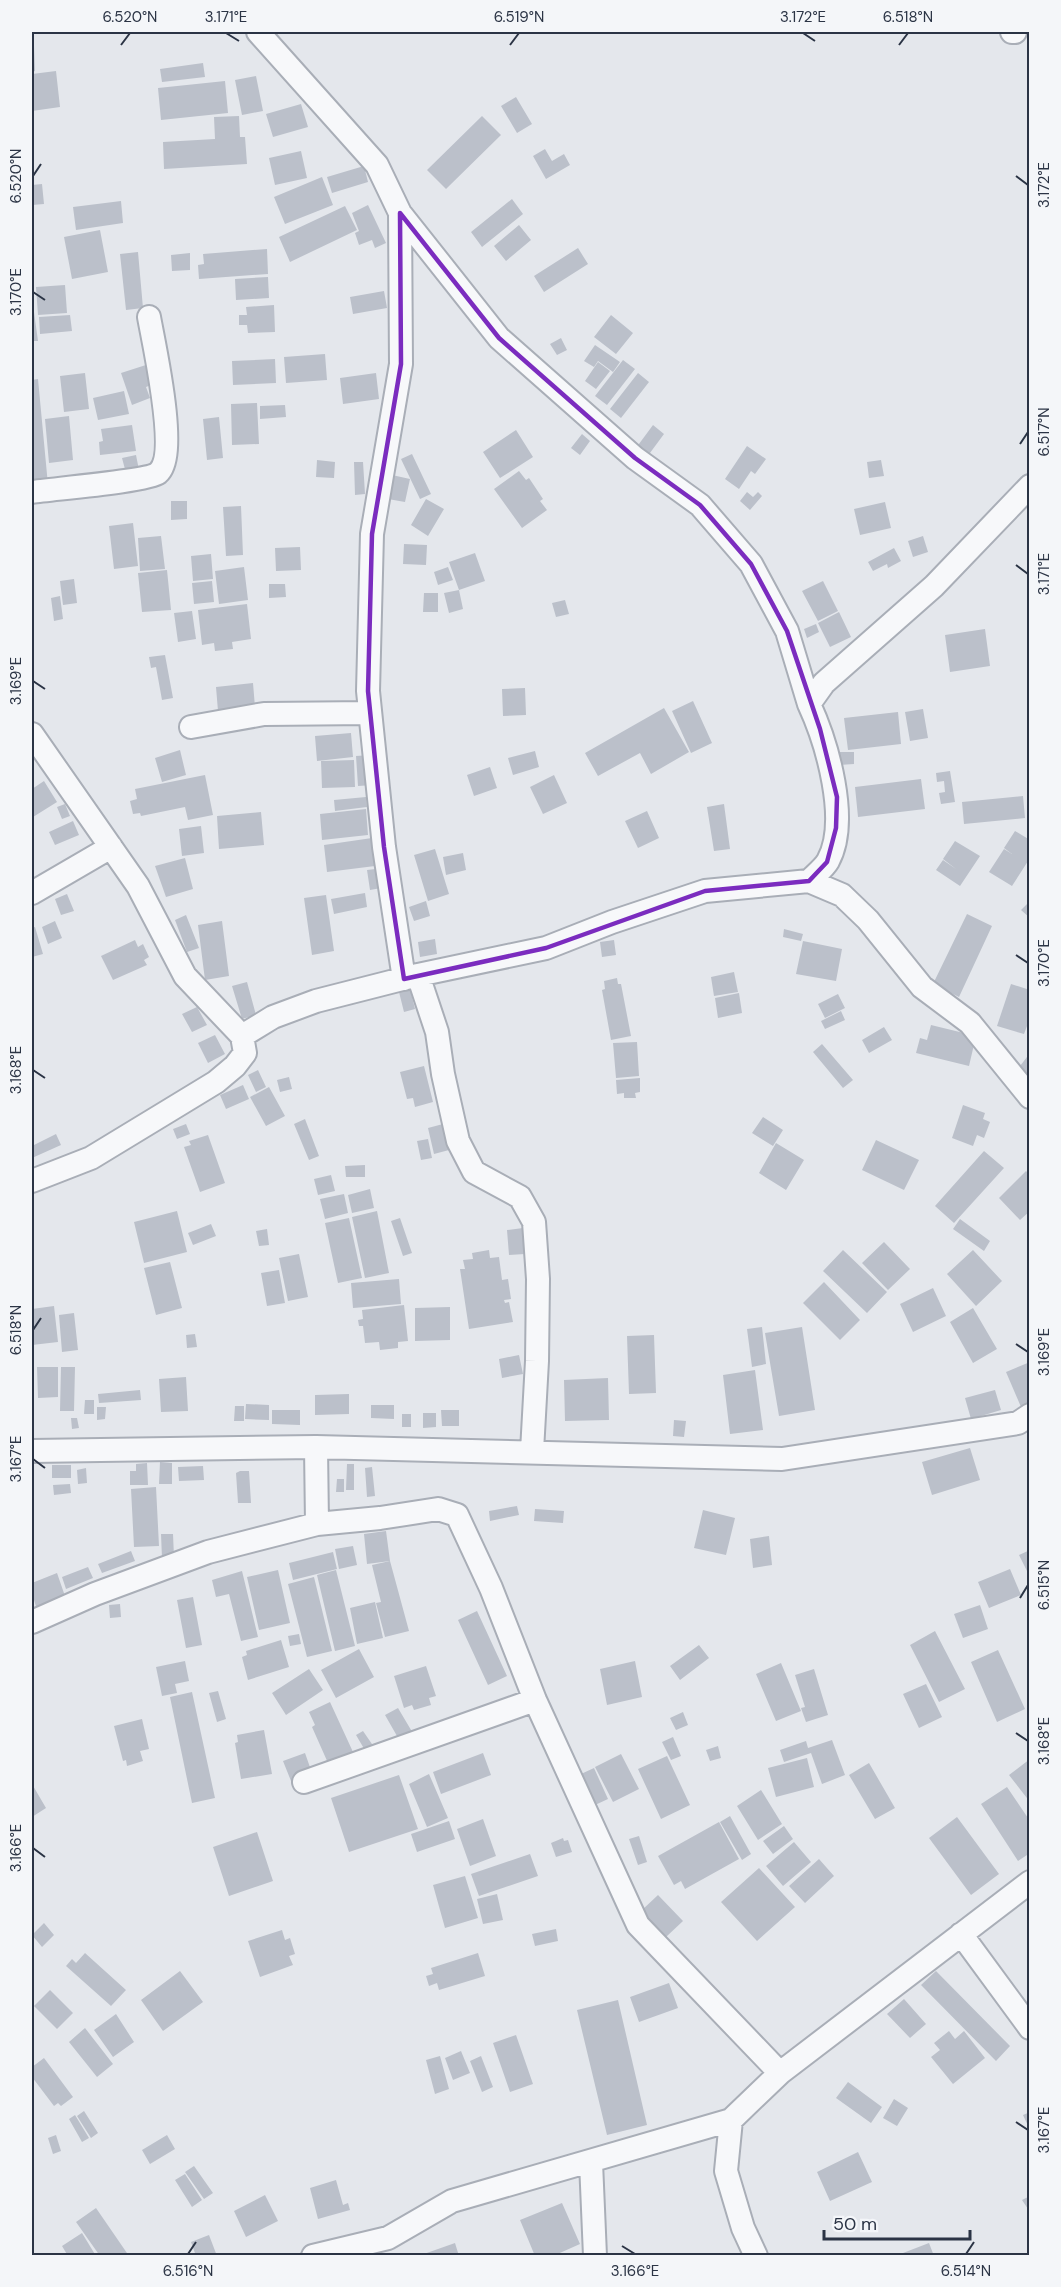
<svg xmlns="http://www.w3.org/2000/svg" width="1061" height="2287" font-family="'DM Sans',sans-serif">
<rect width="100%" height="100%" fill="#e4e7ec"/>
<!-- building -->
<path fill="#bbc0ca" d="M32 46H34L35 71 32 72Z
M203 63 205 77 162 82 160 69Z
M56 71 60 107 32 111V74Z
M256 76 263 111 242 115 235 80Z
M225 81 228 113 161 120 158 88Z
M516 97 532 124 517 133 501 106Z
M301 104 308 127 273 137 266 114Z
M239 116 240 137H245L247 164 164 169 163 142 215 139 214 117Z
M482 116 501 135 446 189 427 170Z
M545 149 552 161 564 154 570 165 546 179 533 156Z
M301 151 307 178 275 185 269 158Z
M364 166 368 182 332 193 327 177Z
M322 177 333 205 285 224 274 197Z
M42 184 44 204 32 205V185Z
M512 199 523 214 482 247 471 232Z
M121 201 123 223 76 230 73 207Z
M368 205 386 243 375 248 372 240 359 245 355 233 359 231 352 213Z
M345 206 357 230 290 262 279 237Z
M519 225 531 240 506 261 494 246Z
M100 230 108 272 72 279 64 237Z
M578 248 588 264 544 292 534 276Z
M267 249 268 274 199 279 198 265 204 264 203 254Z
M138 252 143 308 126 310 120 254Z
M190 253V270L172 271 171 255Z
M268 277 269 298 236 300 235 279Z
M65 285 67 313 38 315 36 287Z
M384 291 387 308 353 314 350 297Z
M274 305 275 332 248 333 247 325H239V315H247L246 307Z
M34 312 38 341H32V313Z
M70 315 72 331 40 334 39 317Z
M611 315 633 333 616 354 594 337Z
M561 338 567 350 557 355 550 344Z
M595 345 620 362 613 372 598 361 594 367 584 361Z
M325 354 327 380 286 383 284 357Z
M275 359 276 383 233 385 232 361Z
M623 360 635 369 607 405 595 396Z
M598 362 610 371 596 389 585 381Z
M149 364 156 383 146 387 150 398 132 405 121 373Z
M85 373 89 409 64 412 60 376Z
M376 373 379 399 343 404 340 378Z
M638 373 649 382 621 418 610 409Z
M38 379 48 485 32 487V380Z
M124 391 129 414 98 420 93 398Z
M257 403 259 444 232 445 231 404Z
M285 405 286 417 260 419V406Z
M69 416 73 460 49 463 45 419Z
M219 417 223 458 207 460 203 419Z
M132 425 136 451 100 455 99 442 103 441 101 429Z
M653 425 664 434 647 457 636 448Z
M516 430 533 457 500 478 483 452Z
M582 434 590 441 580 455 571 448Z
M747 446 766 459 755 474 751 471 739 489 725 479Z
M412 454 431 494 420 499 401 459Z
M136 455 139 470 126 473 122 458Z
M317 460 335 462 334 478 316 477Z
M881 460 884 476 869 478 867 462Z
M354 462H363L365 494 355 495Z
M519 471 526 480 529 478 543 499 540 501 547 510 522 528 494 489Z
M392 475 410 479 405 502 388 499Z
M747 492 753 497 758 492 762 496 750 510 740 501Z
M426 499 444 509 428 536 411 525Z
M171 501H187V519L171 520Z
M885 502 891 528 860 535 854 509Z
M241 506 243 555 226 556 223 507Z
M133 523 138 566 114 569 109 526Z
M161 536 165 569 140 571 138 538Z
M923 536 928 552 913 557 908 541Z
M404 544 427 545 426 565 403 564Z
M300 547 301 570 276 571 275 548Z
M894 548 901 561 888 568 887 564 873 571 868 562Z
M475 553 485 581 459 590 449 562Z
M211 554 213 579 193 581 191 556Z
M244 567 248 600 219 604 215 571Z
M448 567 453 580 438 585 434 572Z
M167 570 171 610 142 612 138 573Z
M74 579 77 603 63 605 60 581Z
M212 581 214 602 194 604 192 583Z
M823 581 838 611 818 621 802 591Z
M269 584H285L286 597 269 598Z
M459 590 463 609 449 613 444 593Z
M424 593H438V612H423Z
M60 596 63 619 54 621 51 598Z
M565 600 569 614 556 617 552 603Z
M247 604 251 639 232 642 233 649 215 651 214 643 202 645 198 610Z
M192 611 196 639 178 642 174 613Z
M839 612 851 637 830 647 818 623Z
M816 624 819 632 807 638 804 629Z
M985 629 990 666 950 672 945 635Z
M165 655 173 698 162 700 156 667 151 668 149 657Z
M253 683 255 707 218 711 216 687Z
M525 688 526 715 503 716 502 689Z
M693 701 712 743 691 753 672 711Z
M664 708 689 752 651 774 640 753 598 776 585 753Z
M923 709 928 738 910 741 905 712Z
M898 712 901 744 848 750 844 718Z
M351 733 353 757 317 761 315 736Z
M180 750 186 775 162 782 155 758Z
M535 751 539 767 513 775 508 758Z
M839 752H854V764L839 765Z
M371 755 374 785 358 786 356 756Z
M354 760 355 787 322 788 321 761Z
M490 767 497 788 474 796 467 775Z
M950 771 955 802 941 804 939 793 945 792 944 781 937 782 936 773Z
M205 775 213 815 188 820 185 807 141 816 140 813 133 814 130 801 137 799 135 789Z
M554 775 567 803 543 814 530 787Z
M921 779 925 809 858 817 855 787Z
M44 781 57 802 33 817 32 789Z
M1023 796 1025 818 964 824 962 802Z
M366 797 367 807 335 811 334 800Z
M65 804 70 816 62 819 57 807Z
M724 804 730 849 714 851 707 807Z
M366 809 368 835 322 840 320 814Z
M647 811 659 838 638 848 625 821Z
M261 812 264 845 219 849 217 816Z
M73 821 79 835 55 845 49 832Z
M201 826 204 853 182 856 179 829Z
M1015 831 1030 840 1027 850 1030 852V858L1012 886 989 872 1004 849 1012 854 1004 848Z
M372 838 375 866 327 872 324 845Z
M955 841 980 856 960 886 936 870 943 860 956 869 943 859Z
M435 849 449 894 428 901 414 855Z
M463 853 466 870 446 875 443 857Z
M185 858 193 889 166 897 155 866Z
M384 868 387 887 370 890 367 870Z
M365 893 367 907 334 914 331 899Z
M67 894 74 911 61 915 55 899Z
M326 895 334 951 312 955 304 898Z
M426 901 430 916 414 921 409 907Z
M1030 901V918L1021 910Z
M967 914 992 926 959 997 933 984Z
M186 915 199 948 187 952 175 920Z
M55 921 62 938 48 944 42 927Z
M222 921 229 976 205 980 198 925Z
M35 927 43 954 32 957V928Z
M784 929 803 934 801 941 783 937Z
M435 939 437 954 420 957 418 942Z
M135 940 138 947 143 944 149 957 144 960 147 965 113 980 101 956Z
M614 940 616 955 602 957 600 942Z
M803 941 842 949 836 981 796 974Z
M734 972 738 992 714 996 711 977Z
M617 978 618 984H621L631 1036 611 1040 602 990 605 989 604 981Z
M247 982 256 1015 242 1019 232 986Z
M1011 984 1030 990V1018L1024 1034 997 1026Z
M410 989 415 1009 404 1012 399 992Z
M739 993 742 1013 718 1018 715 998Z
M838 994 845 1008 825 1018 818 1004Z
M197 1007 207 1025 192 1032 182 1014Z
M841 1011 845 1020 825 1029 821 1021Z
M931 1025 976 1036 969 1066 916 1053 920 1038 927 1040Z
M884 1027 892 1040 869 1053 862 1040Z
M215 1035 225 1054 208 1063 198 1043Z
M637 1042 639 1076 616 1078 613 1043Z
M822 1044 853 1080 843 1088 813 1052Z
M1030 1053V1080L1017 1070Z
M424 1066 433 1102 415 1107 413 1098 407 1099 400 1072Z
M258 1070 266 1087 256 1092 248 1075Z
M289 1077 292 1089 280 1092 277 1080Z
M640 1078V1092L635 1093 636 1098H624V1093L617 1094 616 1080Z
M243 1085 249 1099 226 1109 220 1095Z
M269 1087 285 1116 266 1126 250 1097Z
M963 1105 985 1113 983 1119 990 1122 984 1138 977 1135 973 1146 952 1138Z
M763 1117 783 1130 773 1146 752 1133Z
M305 1119 319 1156 309 1160 294 1124Z
M186 1124 190 1134 177 1139 173 1129Z
M443 1124 449 1150 434 1154 428 1128Z
M56 1134 61 1145 32 1158V1146Z
M208 1135 225 1183 200 1192 184 1147 191 1145 189 1141Z
M428 1139 432 1158 421 1160 417 1141Z
M876 1140 919 1160 904 1190 862 1170Z
M776 1143 804 1160 786 1190 759 1173Z
M984 1151 1004 1168 954 1223 935 1206Z
M365 1165V1177H346L345 1166Z
M1026 1171 1030 1175V1211L1020 1220 999 1198Z
M331 1175 335 1191 318 1195 314 1179Z
M370 1189 374 1208 352 1213 348 1195Z
M344 1194 348 1213 325 1219 320 1199Z
M177 1211 187 1252 144 1263 134 1222Z
M377 1211 389 1273 365 1278 352 1217Z
M349 1218 362 1278 338 1283 325 1223Z
M400 1218 412 1253 403 1256 391 1221Z
M960 1219 990 1241 984 1251 953 1229Z
M211 1224 216 1236 193 1245 188 1233Z
M523 1228 525 1254 509 1255 507 1230Z
M267 1229 269 1245 259 1246 256 1231Z
M884 1242 910 1269 888 1290 862 1263Z
M489 1250 490 1258 499 1257 502 1280 508 1279 511 1299 504 1300 505 1303 509 1302 513 1322 469 1329 460 1269H465L463 1260 473 1259 472 1253Z
M843 1250 887 1292 867 1313 823 1271Z
M973 1250 1002 1281 976 1306 947 1274Z
M299 1254 308 1297 288 1301 279 1258Z
M170 1262 182 1308 156 1315 144 1268Z
M279 1270 285 1303 267 1306 261 1273Z
M399 1279 401 1304 353 1308 351 1283Z
M824 1282 860 1320 840 1340 803 1303Z
M933 1288 946 1316 913 1332 900 1304Z
M404 1305 408 1341 398 1342V1348L380 1350 379 1342 365 1343 363 1326H359L358 1320 363 1319 362 1310Z
M54 1306 58 1342 32 1345V1309Z
M450 1307V1340L415 1341V1308Z
M973 1308 997 1349 973 1363 950 1322Z
M74 1313 78 1350 62 1352 59 1315Z
M762 1327 766 1364 752 1367 747 1329Z
M802 1327 815 1410 779 1416 765 1333Z
M195 1334 197 1347 187 1348 186 1335Z
M654 1335 656 1393 629 1394 627 1336Z
M519 1355 523 1374 502 1378 499 1359Z
M1030 1362V1404L1021 1407 1006 1372Z
M37 1367H58V1397L38 1398Z
M61 1367H75L74 1411H60Z
M755 1370 763 1430 730 1434 723 1375Z
M186 1377 188 1411 161 1412 159 1379Z
M608 1378 609 1420 565 1421 564 1380Z
M140 1390 141 1400 99 1403 98 1394Z
M995 1390 1001 1410 971 1419 965 1398Z
M349 1394V1414L315 1415V1395Z
M85 1400H94V1414H84Z
M246 1404 269 1405V1420L245 1419Z
M371 1405H394V1419L371 1418Z
M235 1406H244V1421H234Z
M97 1407H106L105 1419 97 1420Z
M272 1410H300V1425L272 1424Z
M441 1410H459V1426H442Z
M423 1413H436V1427L423 1428Z
M402 1414H411V1427H402Z
M71 1418H77L79 1428 72 1429Z
M674 1420 686 1421 684 1437 673 1436Z
M970 1448 980 1480 932 1495 922 1462Z
M160 1462 172 1463V1484H159Z
M147 1463 148 1485H130V1471H136V1464Z
M347 1464H354V1490H346Z
M52 1465H71V1478H52Z
M203 1466 204 1480 179 1481 178 1467Z
M372 1467 375 1496 367 1497 365 1468Z
M86 1468 87 1483 78 1484 77 1470Z
M240 1471H249L251 1503H238L236 1473Z
M337 1479H344V1492H336Z
M70 1484 71 1493 54 1495 53 1485Z
M156 1487 159 1546 134 1547 131 1489Z
M517 1506 519 1515 490 1521 489 1511Z
M535 1509 564 1511 563 1523 534 1521Z
M703 1510 735 1518 726 1555 694 1548Z
M386 1531 390 1561 409 1631 385 1637 376 1603 381 1602 372 1565 390 1561 367 1564 364 1534Z
M161 1534H173L174 1557 162 1558Z
M769 1536 772 1565 753 1568 750 1539Z
M353 1546 357 1565 339 1569 335 1549Z
M1030 1550V1577L1019 1555Z
M131 1551 135 1561 102 1573 98 1564Z
M333 1552 337 1569 293 1580 289 1563Z
M88 1567 93 1578 66 1589 62 1577Z
M1010 1569 1021 1595 989 1608 978 1582Z
M278 1570 290 1623 259 1630 247 1577Z
M336 1570 355 1646 335 1651 317 1575Z
M242 1571 258 1637 241 1641 229 1594 216 1597 212 1580Z
M57 1573 66 1599 37 1610 32 1593V1583Z
M314 1577 332 1651 307 1657 288 1584Z
M193 1597 202 1645 186 1648 177 1600Z
M375 1602 383 1638 357 1644 350 1608Z
M120 1604 121 1617 110 1618 109 1605Z
M980 1605 988 1629 963 1638 954 1614Z
M477 1611 507 1676 488 1685 458 1620Z
M935 1631 965 1689 939 1702 910 1645Z
M299 1634 301 1644 290 1646 288 1636Z
M281 1640 289 1667 248 1680 242 1657 247 1655 246 1651Z
M699 1645 709 1658 680 1680 670 1666Z
M359 1649 374 1677 336 1698 321 1670Z
M998 1650 1025 1709 997 1722 971 1662Z
M185 1661 189 1681 175 1684 177 1693 162 1696 156 1667Z
M635 1661 642 1697 607 1705 600 1669Z
M781 1663 801 1711 776 1721 756 1674Z
M426 1666 436 1696 429 1698 431 1705 414 1710 412 1705 404 1708 394 1676Z
M309 1669 323 1690 286 1715 272 1693Z
M814 1669 828 1715 806 1722 801 1708 805 1707 795 1675Z
M926 1684 942 1717 919 1728 903 1694Z
M218 1691 226 1719 217 1722 209 1693Z
M192 1692 215 1798 192 1803 170 1697Z
M330 1702 353 1752 328 1763 312 1727 315 1725 309 1712Z
M398 1708 414 1735 401 1743 385 1715Z
M683 1712 688 1725 676 1730 670 1718Z
M142 1719 149 1749 140 1751 143 1761 127 1766 126 1760 123 1761 114 1726Z
M264 1730 272 1774 241 1779 235 1743 238 1742 237 1735Z
M363 1731 374 1747 366 1752 356 1735Z
M673 1737 681 1756 671 1760 662 1742Z
M832 1740 845 1775 822 1784 811 1753 784 1762 780 1750 806 1741 808 1748Z
M718 1746 721 1758 710 1761 706 1750Z
M305 1753 312 1773 291 1781 283 1761Z
M483 1753 491 1775 441 1794 433 1772Z
M621 1754 639 1789 613 1802 595 1767Z
M667 1756 690 1805 661 1819 638 1769Z
M807 1758 814 1787 776 1797 768 1768Z
M1030 1759V1802L1009 1775Z
M869 1763 895 1808 875 1819 849 1775Z
M594 1768 608 1799 595 1805 581 1774Z
M429 1774 448 1818 427 1827 409 1784Z
M399 1775 418 1829 349 1852 331 1798Z
M32 1784 46 1808 32 1817Z
M1007 1787 1030 1821V1853L1018 1861 981 1804Z
M761 1790 782 1824 758 1840 737 1806Z
M730 1816 751 1854 742 1860 720 1822Z
M957 1817 999 1874 971 1895 929 1838Z
M483 1819 496 1856 470 1866 457 1829Z
M449 1821 455 1839 417 1852 411 1834Z
M719 1822 739 1859 685 1889 681 1881 674 1885 658 1856Z
M784 1826 793 1839 773 1854 763 1841Z
M257 1832 273 1881 229 1896 213 1847Z
M639 1836 647 1862 638 1865 629 1839Z
M563 1838 564 1841 568 1840 572 1852 556 1857 551 1843Z
M794 1842 811 1862 783 1886 766 1866Z
M530 1854 538 1876 479 1896 471 1874Z
M819 1859 834 1876 805 1903 789 1886Z
M759 1868 795 1907 757 1941 721 1902Z
M465 1876 478 1918 445 1928 433 1885Z
M497 1894 503 1920 483 1924 477 1899Z
M658 1895 683 1921 666 1937 641 1911Z
M44 1923 54 1935 42 1947 32 1935Z
M556 1929 558 1941 535 1946 532 1934Z
M282 1930 285 1940 290 1938 295 1954 289 1956 293 1965 260 1977 248 1941Z
M85 1953 126 1990 111 2006 66 1966 72 1959 76 1963Z
M478 1953 485 1976 439 1990 437 1983 429 1986 426 1976 433 1974 431 1968Z
M180 1971 203 2002 163 2031 141 2000Z
M936 1971 1010 2046 996 2061 921 1985Z
M669 1983 678 2008 639 2022 630 1997Z
M50 1990 73 2013 57 2029 34 2006Z
M904 1999 926 2024 910 2038 887 2014Z
M618 2000 647 2125 607 2135 577 2010Z
M116 2014 134 2042 113 2057 94 2030Z
M85 2028 113 2064 97 2077 69 2042Z
M949 2031 955 2039 964 2031 985 2058 953 2084 931 2057 940 2050 934 2043Z
M516 2035 533 2084 510 2092 493 2043Z
M461 2051 470 2073 453 2080 445 2058Z
M440 2056 449 2089 435 2094 426 2060Z
M481 2056 493 2087 482 2092 470 2061Z
M44 2058 73 2097 61 2106 58 2103 54 2106 32 2077V2067Z
M848 2082 882 2107 871 2123 836 2098Z
M894 2099 908 2108 897 2126 883 2118Z
M84 2111 98 2133 91 2138 77 2116Z
M1030 2112V2130L1023 2115Z
M75 2115 89 2138 82 2142 69 2119Z
M56 2135 61 2151 53 2154 48 2138Z
M167 2135 175 2149 150 2164 142 2150Z
M858 2152 872 2182 830 2201 817 2172Z
M194 2166 213 2193 204 2199 185 2172Z
M185 2174 202 2200 192 2207 175 2180Z
M336 2180 343 2205 348 2203 350 2210 318 2219 310 2188Z
M265 2195 278 2221 246 2237 234 2211Z
M1030 2196V2212L1022 2200Z
M562 2203 580 2244 553 2256H535L520 2220Z
M96 2208 129 2256H100L76 2222Z
M82 2233 96 2256H68L62 2246Z
M209 2235 217 2256H196L191 2242Z
M455 2243 459 2256H421V2255Z
M929 2243 934 2256H904L903 2253Z"/>
<g fill="none" stroke-linecap="round" stroke-linejoin="round">
<!-- minor casing -->
<g stroke="#a9aeb7" stroke-width="26">
<path id="minor" d="M258 32 377 165 400 213 499 338 635 458 700 505 751 564 787 631 809 704
M1012 32H1015
M400 213 401 364 372 534 368 691 384 847 404 979
M32 492C51 489 148 481 158 473 179 455 154 345 149 317
M191 727 264 714 370 713
M32 734 138 886 185 976 242 1036
M809 881 842 895 868 920 922 987 970 1023 1030 1097
M32 893 111 847
M418 975 437 1032 443 1074 458 1141 474 1172 520 1197 534 1222 538 1279 537 1361 532 1451
M32 1181 91 1158 170 1110 216 1082 235 1066 245 1053 242 1036 273 1017 316 1001 418 975 546 948 612 922 705 891 809 881C815 875 824 868 828 861 850 821 827 743 809 704L824 683 934 586 1030 486
M32 1451 316 1447 782 1459 1018 1423 1030 1415
M317 1524 380 1518 438 1509 457 1515 491 1588 535 1700 638 1925 780 2073
M32 1622 95 1594 208 1552 317 1524 316 1447
M304 1782 535 1700
M961 1934 1030 2028
M731 2120 726 2171 743 2228 756 2256
M591 2162 595 2256
M313 2256 388 2238 452 2201 731 2120 780 2073 1030 1882"/>
</g>
<!-- minor -->
<use href="#minor" stroke="#f7f8fa" stroke-width="22"/>
</g>
<!-- marked area -->
<path fill="none" stroke="#7b2cbf" stroke-width="4.5" stroke-linejoin="round" d="M400 213 499 338 635 458 700 505 751 564 787 631 820 729 837 797 836 828 827 862 809 881 705 891 546 948 404 979 384 847 368 691 372 534 401 364Z"/>
<!-- ticks -->
<path fill="none" stroke="#2b3445" stroke-width="2" d="M226 33 239 41M803 33 815 41M121 45 130 33M510 45 519 33M899 45 908 33M33 176 41 164M1016 176 1028 185M33 292 45 300M1020 444 1028 432M1016 565 1028 574M33 681 45 689M1016 955 1028 963M33 1070 45 1078M33 1330 41 1318M1016 1344 1028 1352M33 1459 45 1468M1020 1598 1028 1585M1016 1733 1028 1741M33 1848 45 1857M1016 2122 1028 2130M622 2246 635 2254M188 2254 196 2242M966 2254 974 2242"/>
<!-- border -->
<rect width="1061" height="2287" fill="none" stroke="#f4f6f9" stroke-width="66"/>
<!-- scale -->
<path d="M824 2230v9h146v-9" fill="none" stroke="#2b3445" stroke-width="3"/>
<text x="833" y="2230" font-size="18" fill="#2b3445" stroke="#f4f6f9" stroke-width="4.5" paint-order="stroke">50 m</text>
<rect x="33" y="33" width="995" height="2221" fill="none" stroke="#2b3445" stroke-width="2"/>
<g font-size="15" text-anchor="middle" fill="#2b3445">
<text x="130" y="22">6.520°N</text>
<text x="226" y="22">3.171°E</text>
<text x="519" y="22">6.519°N</text>
<text x="803" y="22">3.172°E</text>
<text x="908" y="22">6.518°N</text>
<text transform="translate(16 176) rotate(-90)" y="5">6.520°N</text>
<text transform="translate(1044 185) rotate(-90)" y="5">3.172°E</text>
<text transform="translate(16 292) rotate(-90)" y="5">3.170°E</text>
<text transform="translate(1044 432) rotate(-90)" y="5">6.517°N</text>
<text transform="translate(1044 574) rotate(-90)" y="5">3.171°E</text>
<text transform="translate(16 681) rotate(-90)" y="5">3.169°E</text>
<text transform="translate(1044 963) rotate(-90)" y="5">3.170°E</text>
<text transform="translate(16 1070) rotate(-90)" y="5">3.168°E</text>
<text transform="translate(16 1330) rotate(-90)" y="5">6.518°N</text>
<text transform="translate(1044 1352) rotate(-90)" y="5">3.169°E</text>
<text transform="translate(16 1459) rotate(-90)" y="5">3.167°E</text>
<text transform="translate(1044 1585) rotate(-90)" y="5">6.515°N</text>
<text transform="translate(1044 1741) rotate(-90)" y="5">3.168°E</text>
<text transform="translate(16 1848) rotate(-90)" y="5">3.166°E</text>
<text transform="translate(1044 2130) rotate(-90)" y="5">3.167°E</text>
<text x="188" y="2276">6.516°N</text>
<text x="635" y="2276">3.166°E</text>
<text x="966" y="2276">6.514°N</text>
</g>
</svg>
